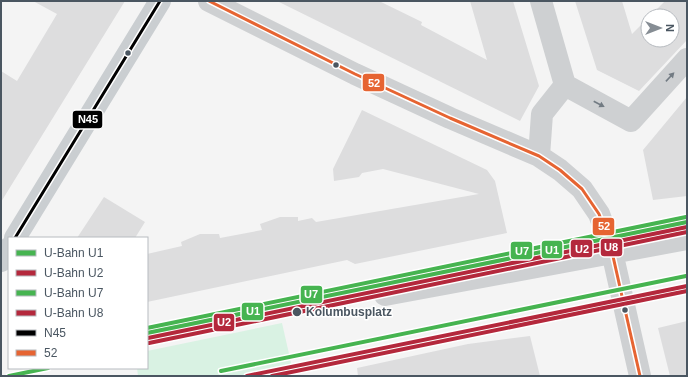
<svg xmlns="http://www.w3.org/2000/svg" width="688" height="377" font-family="Helvetica,sans-serif">
<rect width="100%" height="100%" fill="#f4f4f4"/>
<!-- green -->
<path fill="#d9f2e3" d="M282 323 292 367 248 376H138L137 368H147V351Z"/>
<!-- building -->
<path fill="#ddddde" d="M33 1H125L1 202V71L17 81 57 14Z
M277 1H379L422 22 421 25 487 60 470 1H513L539 86 520 121Z
M575 1H622L632 34 648 18V40H672V16H650L665 1H687V40L639 91 597 70Z
M687 97V196L653 200 643 150Z
M362 110 487 170 495 181 507 233 355 264 347 260 147 302V254L182 246 181 242 200 234H219L220 238 262 230 260 224 280 217H298V221L312 218 316 222 479 194 383 169 362 173 359 177 334 181 333 169Z
M104 197 145 222 135 238H77Z
M687 321V376H670L658 328Z
M530 336 540 376H358L357 368 468 344Z"/>
<g fill="none" stroke-linecap="round" stroke-linejoin="round">
<!-- minor -->
<path stroke="#ced0d2" stroke-width="22" d="M209 1 355 74 450 118 539 156 560 170 582 189 599 214 610 243 640 376
M541 1 565 85
M565 85 631 121 687 59
M539 156 542 114 565 85
M385 295 687 239"/>
<!-- major -->
<path stroke="#caced1" stroke-width="22" d="M15 238 160 1
M1 261 9 248"/>
<!-- bus-1 casing -->
<g stroke="#fff" stroke-width="6">
<path id="bus-1" d="M15 238 160 1"/>
</g>
<!-- bus-2 casing -->
<g stroke="#fff" stroke-width="6">
<path id="bus-2" d="M209 1 355 74 450 118 539 156 560 170 582 189 599 214 610 243 640 376"/>
</g>
<!-- bus-1 -->
<use href="#bus-1" stroke="#000" stroke-width="3"/>
<!-- bus-2 -->
<use href="#bus-2" stroke="#e66432" stroke-width="3"/>
<!-- metro-1 casing -->
<g stroke="#fff" stroke-width="7">
<path id="metro-1" d="M147 333 687 222
M9 376 48 368"/>
</g>
<!-- metro-2 casing -->
<g stroke="#fff" stroke-width="7">
<path id="metro-2" d="M148 338 687 227
M247 376 687 286"/>
</g>
<!-- metro-3 casing -->
<g stroke="#fff" stroke-width="7">
<path id="metro-3" d="M147 328 686 217
M221 371 686 276"/>
</g>
<!-- metro-4 casing -->
<g stroke="#fff" stroke-width="7">
<path id="metro-4" d="M149 343 687 232
M272 376 687 291"/>
</g>
<!-- metro-1 -->
<use href="#metro-1" stroke="#46b450" stroke-width="4"/>
<!-- metro-2 -->
<use href="#metro-2" stroke="#b4283c" stroke-width="4"/>
<!-- metro-3 -->
<use href="#metro-3" stroke="#46b450" stroke-width="4"/>
<!-- metro-4 -->
<use href="#metro-4" stroke="#b4283c" stroke-width="4"/>
</g>
<!-- one-way arrows -->
<defs><path id="oneway-solid" d="M-6-.8H1V-3.2L6.5 0L1 3.2V.8H-6Z"/></defs>
<g fill="#727b83">
<use href="#oneway-solid" transform="translate(670 77) rotate(-47)"/>
<use href="#oneway-solid" transform="translate(599 104) rotate(28)"/>
</g>
<!-- markers -->
<g fill="#4a5661" stroke="#fff" stroke-width="1.5">
<circle cx="128" cy="53" r="3.5"/>
<circle cx="336" cy="65" r="3.5"/>
<circle cx="625" cy="310" r="3.5"/>
<circle cx="297" cy="312" r="5"/>
</g>
<g text-anchor="middle" dominant-baseline="central" stroke-width="3" stroke-linejoin="round" paint-order="stroke">
<!-- stop labels -->
<g font-size="12" font-weight="bold" fill="#4a5661" stroke="#fff" text-anchor="start">
<text x="306" y="312">Kolumbusplatz</text>
</g>
</g>
<g stroke="#fff" stroke-width="1.5">
<rect x="362" y="73" width="23" height="19" rx="4" fill="#e66432"/>
<rect x="72" y="110" width="31" height="19" rx="4" fill="#000"/>
<rect x="592" y="217" width="23" height="19" rx="4" fill="#e66432"/>
<rect x="600" y="238" width="23" height="19" rx="4" fill="#b4283c"/>
<rect x="570" y="239" width="23" height="19" rx="4" fill="#b4283c"/>
<rect x="541" y="240" width="22" height="19" rx="4" fill="#46b450"/>
<rect x="510" y="241" width="23" height="19" rx="4" fill="#46b450"/>
<rect x="300" y="285" width="23" height="19" rx="4" fill="#46b450"/>
<rect x="241" y="302" width="23" height="19" rx="4" fill="#46b450"/>
<rect x="213" y="313" width="22" height="19" rx="4" fill="#b4283c"/>
</g>
<g font-size="11" text-anchor="middle" font-weight="bold" fill="#fff">
<text x="374" y="87">52</text>
<text x="88" y="123">N45</text>
<text x="604" y="230">52</text>
<text x="611" y="251">U8</text>
<text x="582" y="253">U2</text>
<text x="552" y="254">U1</text>
<text x="522" y="255">U7</text>
<text x="311" y="298">U7</text>
<text x="253" y="315">U1</text>
<text x="224" y="326">U2</text>
</g>
<!-- border -->
<rect width="688" height="377" fill="none" stroke="#4a5661" stroke-width="4"/>
<!-- legend -->
<rect x="8" y="237" width="140" height="132" fill="#ffffff" stroke="#b7bbc0"/>
<rect x="16" y="250" width="20" height="6" fill="#46b450" stroke="#b7bbc0"/>
<text x="44" y="257" font-size="12" fill="#4a5661">U-Bahn U1</text>
<rect x="16" y="270" width="20" height="6" fill="#b4283c" stroke="#b7bbc0"/>
<text x="44" y="277" font-size="12" fill="#4a5661">U-Bahn U2</text>
<rect x="16" y="290" width="20" height="6" fill="#46b450" stroke="#b7bbc0"/>
<text x="44" y="297" font-size="12" fill="#4a5661">U-Bahn U7</text>
<rect x="16" y="310" width="20" height="6" fill="#b4283c" stroke="#b7bbc0"/>
<text x="44" y="317" font-size="12" fill="#4a5661">U-Bahn U8</text>
<rect x="16" y="330" width="20" height="6" fill="#000000" stroke="#b7bbc0"/>
<text x="44" y="337" font-size="12" fill="#4a5661">N45</text>
<rect x="16" y="350" width="20" height="6" fill="#e66432" stroke="#b7bbc0"/>
<text x="44" y="357" font-size="12" fill="#4a5661">52</text>
<!-- north arrow -->
<g transform="translate(660 28) rotate(90)"><circle r="19" fill="#ffffff" stroke="#b7bbc0"/>
<path d="M0-3L7 15L0 10L-7 15Z" fill="#868d94"/>
<text y="-6" font-size="11" font-weight="bold" text-anchor="middle" fill="#4a5661">N</text>
</g>
</svg>
